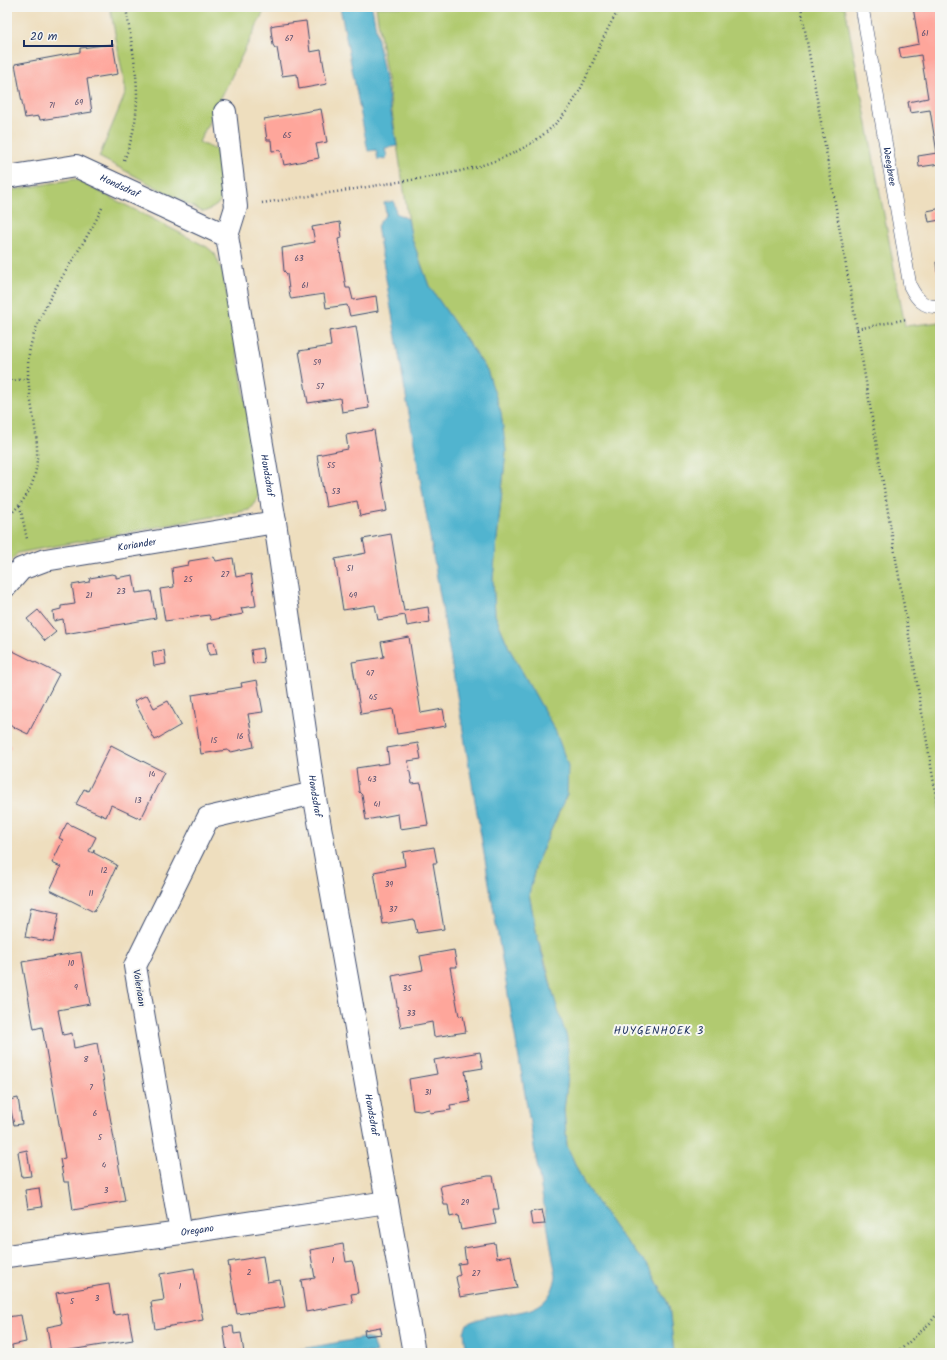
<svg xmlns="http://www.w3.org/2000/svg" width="947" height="1360" font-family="Kalam,sans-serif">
<rect width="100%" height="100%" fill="#f6f6f2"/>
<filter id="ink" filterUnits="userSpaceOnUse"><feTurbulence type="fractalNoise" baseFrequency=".025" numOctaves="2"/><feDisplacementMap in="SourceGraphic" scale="8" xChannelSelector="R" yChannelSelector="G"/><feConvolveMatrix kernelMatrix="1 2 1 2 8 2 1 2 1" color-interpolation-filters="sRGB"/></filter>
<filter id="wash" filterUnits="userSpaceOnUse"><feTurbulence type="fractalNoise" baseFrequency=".012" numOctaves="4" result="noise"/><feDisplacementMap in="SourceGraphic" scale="16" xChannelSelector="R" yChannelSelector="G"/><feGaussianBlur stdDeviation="0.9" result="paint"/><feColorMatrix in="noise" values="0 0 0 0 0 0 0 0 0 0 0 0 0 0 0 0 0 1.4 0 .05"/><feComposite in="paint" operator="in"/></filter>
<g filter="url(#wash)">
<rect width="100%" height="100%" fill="#eedebe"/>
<!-- green -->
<path fill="#b1ca70" stroke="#667c67" d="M110 7H266L199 142 216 150C223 175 236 202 203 212L99 157 126 92Z
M376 7H845L905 326 940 322V1353H674L669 1306 651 1270 617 1231 584 1184 567 1146 564 1110 569 1068 547 967 537 936 529 894 536 864 567 794 556 732 510 650 495 615 493 578 506 451 487 370 429 286 411 236Z
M75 179 207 247 215 254 223 273 262 493 249 510 18 553 7 564V191Z"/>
<!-- water -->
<path fill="#51b4cf" stroke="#367296" d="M340 7H372L397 146 385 148 387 158 378 160 376 150 368 151Z
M394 201 396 213 408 219 411 236 429 286 487 370 501 412 506 451 493 578 495 615 510 650 556 732 568 766 567 794 536 864 529 894 537 936 556 1004 567 1038 569 1068 564 1110 567 1146 584 1184 617 1231 651 1270 669 1306 674 1353H467L464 1332 467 1324C500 1305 548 1326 556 1276L377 226 386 214 384 203Z
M363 1338 372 1340 376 1353H279Z"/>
<g id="blocks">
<!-- building -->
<path fill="#fea69b" d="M913 7H940V164L919 167 918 156 937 153 930 110 910 113 908 102 928 98 921 55 901 58 899 48 919 44Z
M306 21 310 52 321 50 327 84 299 89 297 74 282 76 277 48H275L273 45 271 30V26L275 25Z
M113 44 118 74 87 79 92 112 40 120 39 116 25 118 15 64 80 52V48Z
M321 109 327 142 316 144 319 158 284 165 281 150 272 151 271 140H267L264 119Z
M937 209H940V220L929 222 927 211Z
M340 222 342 238 338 239 346 288H350L353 300 376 296 378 311 350 316 347 305 326 308 324 294 291 299 290 297 287 274 284 271 282 248 315 242 312 227Z
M936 262H940V271L937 272Z
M356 326 369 408 342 412 340 398 308 403 299 351 331 346 329 331Z
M374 430 387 511 360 516 357 501 326 507 317 455 348 449 346 435Z
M391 534 404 611 428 607 430 622 407 626 405 615 378 620 375 605 343 610 335 559 366 553 363 539Z
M214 557 216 561 233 558 236 577 251 574 256 606 241 608 243 614 211 620 209 615 165 621 160 589 174 587 172 568 188 565 189 561Z
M112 574 116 575V578L133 575 136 593 151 591 156 618 65 634 63 619 54 621 53 611 61 609V606L75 604 72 585 89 582 90 578Z
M38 610 56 632 45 641 27 619Z
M409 637 421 713 443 709 446 726 397 734 393 709 361 714 352 662 384 657 381 642Z
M214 642 217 654 209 655 207 643Z
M7 648 59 674 28 734 7 724V714L10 709 7 707Z
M262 648 264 662 253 664 251 650Z
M164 650 166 664 154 666 152 652Z
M257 680 263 712 248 714 254 747 231 752 227 750 201 754 192 695 242 687 241 683Z
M147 695 154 708 168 701 181 725 155 740 134 701Z
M418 743 421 759 408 761 412 784 421 783 428 825 400 829 398 814 366 820 362 795 359 792 356 768 389 763 387 748Z
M7 744 11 746 7 754Z
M111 745 164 772 141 819 111 805 106 817 76 804 84 789 88 791Z
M67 823 96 837 89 851 93 853 94 850V853L117 865 102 898 94 912 50 890 61 867 52 863 63 840 59 838Z
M434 847 437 863H433L444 929 417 933 414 919 383 924 374 872 405 866 403 852Z
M31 907 59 913 53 942 25 937Z
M454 950 457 967H450L459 1016 463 1015 466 1032 434 1037 432 1022 401 1028 392 976 423 970 420 956Z
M81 952 90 1004 58 1010 63 1035 72 1033 74 1048 97 1043 125 1201 73 1210 69 1182H64L60 1159 65 1158 42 1027 34 1029 22 962Z
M480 1052 483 1068 465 1071 470 1102 450 1105 451 1110 430 1113 429 1109 420 1111 413 1110 409 1079 437 1074 434 1060Z
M18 1098 22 1124 14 1125 9 1100Z
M27 1150 31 1176 22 1177 18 1152Z
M488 1176H493L499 1209H493L496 1224 461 1230 458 1215 450 1217 448 1205H444L440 1186Z
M39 1188 42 1207 28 1209 25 1190Z
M542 1210 545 1224 532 1225 530 1212Z
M495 1243 497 1258 511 1255 517 1288 460 1297 456 1277 460 1275 458 1264 466 1263 464 1248Z
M343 1244 346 1262 352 1261 354 1267 358 1293 351 1294 353 1303 306 1312 301 1280 315 1278 310 1250Z
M263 1256 267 1282 280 1280 285 1307 237 1314 228 1262Z
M194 1268 203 1320 155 1329 151 1302 164 1300 160 1274Z
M109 1284 114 1315 128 1313 133 1340 51 1353 47 1327 62 1324 56 1293Z
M21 1315 26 1342 12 1345 13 1353H7V1317Z
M233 1326 234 1334 241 1333 244 1353H227L223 1327Z
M380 1327 382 1334 365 1336 364 1330Z"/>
</g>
</g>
<g filter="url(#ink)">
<use href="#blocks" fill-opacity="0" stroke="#3b496c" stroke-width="1"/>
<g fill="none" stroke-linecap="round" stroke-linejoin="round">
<!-- lane casing -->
<g stroke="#3b496c" stroke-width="14">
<g id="lane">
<path id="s1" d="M862 7 910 286C916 298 924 309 940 306"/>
</g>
</g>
<!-- street casing -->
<g stroke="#3b496c" stroke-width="24">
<g id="street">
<path d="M225 112 236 207 227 236"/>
<path id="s2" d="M7 177 76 166 227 236 275 522 314 793 414 1353"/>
<path id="s3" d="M7 585 21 569 45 560 275 522"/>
<path d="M181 1233 135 966 208 818 314 793"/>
<path id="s4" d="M7 1256 181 1233 387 1202"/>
</g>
</g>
<!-- path -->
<path stroke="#3b496c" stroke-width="2.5" stroke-dasharray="1 3" stroke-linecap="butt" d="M801 7 857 329 940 819
M124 160C147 104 134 64 126 7
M262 203C303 197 344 191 385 184 449 174 522 167 566 112 589 83 598 39 621 7
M857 329 907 319
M7 382 29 378
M20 506 27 539
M7 517C66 469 18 406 30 348 41 300 81 253 102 208
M897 1353 930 1323 940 1310"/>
<!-- lane -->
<use href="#lane" stroke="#fff" stroke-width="13"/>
<!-- street -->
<use href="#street" stroke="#fff" stroke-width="22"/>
</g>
</g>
<g text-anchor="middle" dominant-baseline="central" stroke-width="4" stroke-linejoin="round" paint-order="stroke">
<!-- number labels -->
<g font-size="8" fill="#544d6d">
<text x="925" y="33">61</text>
<text x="289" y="38">67</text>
<text x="79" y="102">69</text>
<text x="52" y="105">71</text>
<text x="287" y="135">65</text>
<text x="299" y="258">63</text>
<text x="305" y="285">61</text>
<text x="317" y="362">59</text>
<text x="320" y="386">57</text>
<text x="331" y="465">55</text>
<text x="336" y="491">53</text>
<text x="350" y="568">51</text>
<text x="225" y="574">27</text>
<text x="188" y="579">25</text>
<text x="121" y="591">23</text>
<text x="89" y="595">21</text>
<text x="353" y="595">49</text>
<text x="370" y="673">47</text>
<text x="373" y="697">45</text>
<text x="240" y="736">16</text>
<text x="214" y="740">15</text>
<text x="152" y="774">14</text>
<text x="372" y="779">43</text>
<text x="138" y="800">13</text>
<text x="377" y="804">41</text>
<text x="104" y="870">12</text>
<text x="389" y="884">39</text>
<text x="91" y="893">11</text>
<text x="393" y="909">37</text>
<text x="71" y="963">10</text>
<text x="76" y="987">9</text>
<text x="407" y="988">35</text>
<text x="411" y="1013">33</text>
<text x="86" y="1059">8</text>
<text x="91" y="1087">7</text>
<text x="428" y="1092">31</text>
<text x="95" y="1113">6</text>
<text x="100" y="1137">5</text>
<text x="104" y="1165">4</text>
<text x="106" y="1190">3</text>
<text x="465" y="1202">29</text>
<text x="333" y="1260">1</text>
<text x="249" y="1272">2</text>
<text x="476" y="1273">27</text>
<text x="180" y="1286">1</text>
<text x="97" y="1298">3</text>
<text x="72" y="1301">5</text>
</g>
<!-- street labels -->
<g font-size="10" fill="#1b2f5e" stroke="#f6f6f2">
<text stroke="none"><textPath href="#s1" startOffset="162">Weegbree</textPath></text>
<text stroke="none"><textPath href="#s2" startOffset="118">Hondsdraf</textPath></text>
<text stroke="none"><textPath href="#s2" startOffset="479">Hondsdraf</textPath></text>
<text stroke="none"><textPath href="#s3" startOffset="140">Koriander</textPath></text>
<text stroke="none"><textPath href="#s2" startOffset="803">Hondsdraf</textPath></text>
<text transform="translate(139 988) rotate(81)">Valeriaan</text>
<text stroke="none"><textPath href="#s2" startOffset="1127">Hondsdraf</textPath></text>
<text stroke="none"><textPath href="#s4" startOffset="192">Oregano</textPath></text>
</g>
<!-- neighbourhood labels -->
<g font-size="11" letter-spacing="1" fill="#1b2f5e" stroke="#f6f6f2">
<text x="659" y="1031">HUYGENHOEK 3</text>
</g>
</g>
<!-- margin -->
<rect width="947" height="1360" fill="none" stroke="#f6f6f2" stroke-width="24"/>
<!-- scale -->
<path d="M24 40v6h88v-6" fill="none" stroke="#1b2f5e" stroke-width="2"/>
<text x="30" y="40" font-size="12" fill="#1b2f5e" stroke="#f6f6f2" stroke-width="3" paint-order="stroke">20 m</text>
</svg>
